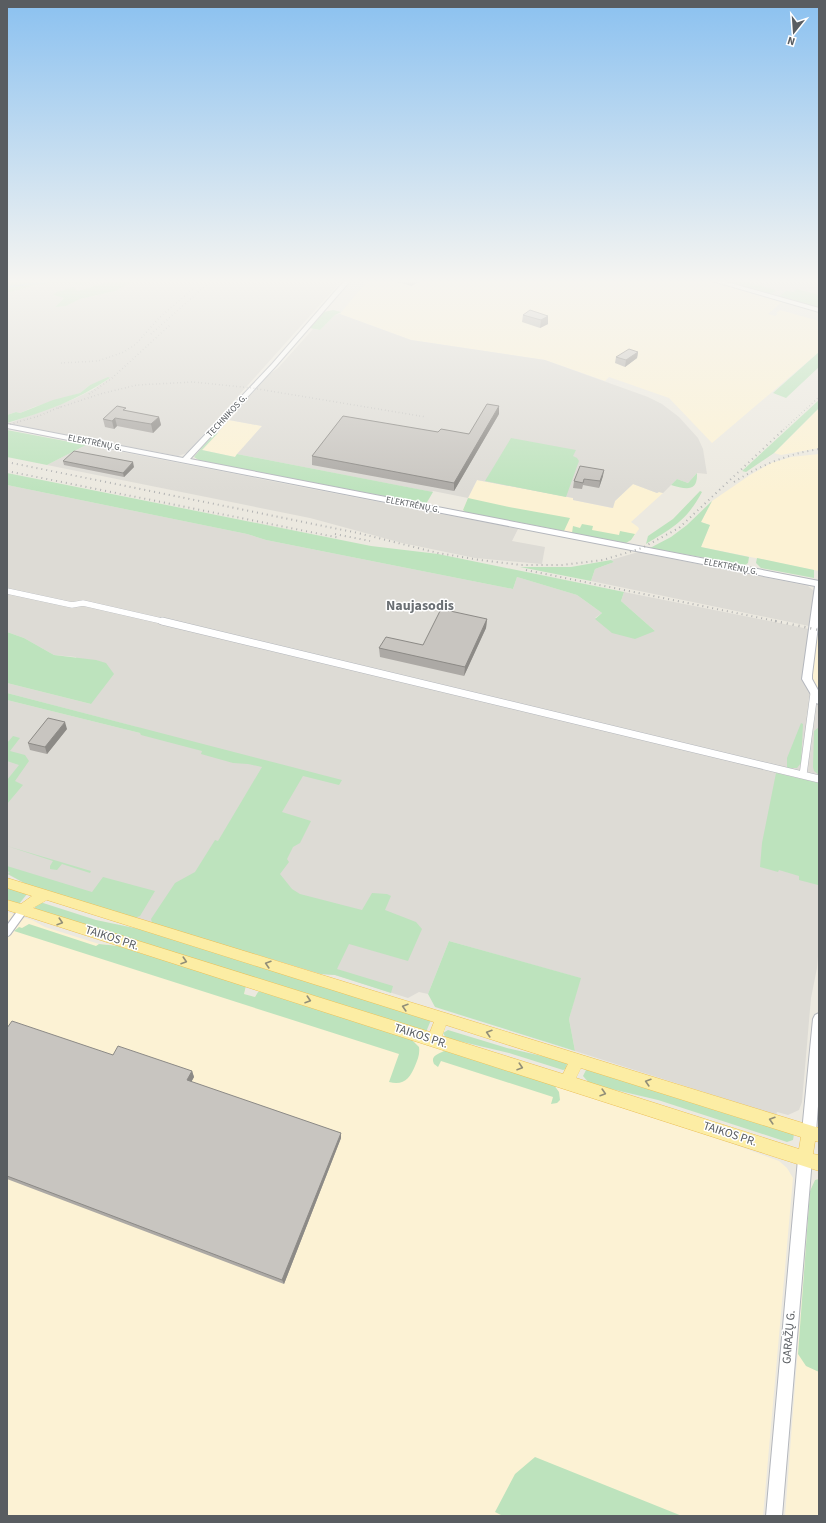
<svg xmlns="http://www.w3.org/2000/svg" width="826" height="1523" font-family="'Source Sans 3',sans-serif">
<rect width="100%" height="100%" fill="#ece9e0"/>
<!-- commercial -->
<path fill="#fcf2d4" d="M368 280H705L782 302 768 314 775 316 778 314 776 313 780 310 819 321V352L712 443 669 398 609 377 605 381 545 360 411 340 340 314Z
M819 408V448L781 455 774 453Z
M229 420 262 426 235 457 202 450Z
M819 454V571L701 547 710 525 701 522 712 501 750 475 771 463 791 457Z
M477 480 573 498V500L612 508 615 501 633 484 657 493 659 492 663 493 631 522 638 527 639 529 631 540 626 543 465 512 463 510 468 498Z
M819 605V694L810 679Z
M7 912 32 920 45 927 99 944 118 946 246 988 244 994 255 997 258 992 680 1124 779 1161 787 1168 793 1178 763 1516H7Z
M819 1179V1516H785L810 1191 815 1180Z"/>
<!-- industrial -->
<path fill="#dddbd5" d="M94 280H114L62 297 64 298 56 306H66L80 299 115 291 136 280H342L187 453 178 456 7 424 74 399 94 389 110 378 90 385 80 393 34 407 20 413 16 412 7 415V293L23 288 51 283H70L82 286 84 283Z
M717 280H819V309Z
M340 314 411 340 545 360 648 397 662 404 679 417 698 438 703 449 707 474 697 473 688 483 677 479 663 493 659 492 657 493 633 484 615 501 613 508 573 500V498L477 480 468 498 433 491 432 492 237 454 262 426 229 420 238 411 236 410 271 373 278 368 313 329 320 330 335 315Z
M86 445 518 529 512 541 545 547 542 564 475 558 402 543 310 518 47 465Z
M7 485 247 534 266 540 513 589 517 577 577 595 602 613 595 618 655 631 621 601 624 592 809 629 803 678 819 704V945L817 968 811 998 802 1102 799 1110 788 1115 777 1112 776 1115 575 1051 569 1019 580 978 449 941 428 994 419 992 408 998 335 975 321 974 166 928 26 884 7 874V700L140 733 137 727 7 693V683L91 704 76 657 54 655 24 638 7 632Z
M638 552 808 586 814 591 809 626 591 581 595 569 614 562 611 560Z"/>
<!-- green -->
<path fill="#bde3bd" d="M12 280H94L84 283 83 286C62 278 27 286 7 293V282Z
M114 280H136L115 291 80 299 66 306 55 307 64 298 53 295 57 292 73 287 78 291Z
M718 280H740L776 290 770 295 735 285 732 282Z
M797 289 819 295V309L778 297 786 291 794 292Z
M333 310 341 312 335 315 320 330 310 328 324 312Z
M819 352V367L786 398 773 393Z
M108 377 110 378C78 400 44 412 7 423V415L16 412 20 413 53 400 80 393 90 385Z
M819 400V408L774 453 746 472 742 471Z
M7 430 86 445 47 465 7 457Z
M218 433 202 450 235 457 237 454 433 492 426 504 200 461 194 457 213 434Z
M511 438 576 450 573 456 577 458 579 461 566 497 485 481Z
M7 473 371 546 438 554 624 592 621 601 655 631 635 639 612 633 595 619 602 613 577 595 517 577 513 589 266 540 247 534 7 485Z
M697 473C698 493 685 489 671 485L677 479 688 483Z
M700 491 702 492C686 521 674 527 646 544L648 536 673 519Z
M468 498 509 507 570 518 564 531 465 512 463 510Z
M712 501 701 522 710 525 701 547 749 557 748 563 745 565 650 548 671 537 687 525Z
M582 524 593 526 592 530 619 535 620 531 635 534 631 540 626 543 572 533 573 526 580 528Z
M757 558 814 570V578L761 568 756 563Z
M611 560 614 562 595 569 591 581 520 567H571Z
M7 632 24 638 54 655 96 660 106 663 114 674 91 704 7 683Z
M7 693 342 780 339 785 303 776 282 812 311 821 300 843 293 847 287 859 289 862 280 874 292 889 300 894 362 910 372 893 387 894 391 896 385 910 416 922 422 929 408 961 349 944 337 969 393 986 391 993 335 975 321 974 152 923 151 919 175 883 195 872 215 840 218 841 262 767 248 764 233 763 201 754 202 751 141 735 140 733 7 700Z
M801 723 803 724 801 763 797 768H787V758Z
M819 727V775L814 771 813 767 814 731Z
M13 736 20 738 10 751 25 755 29 761 15 781 23 785 7 804V780L19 765 7 761V743Z
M776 773 819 783 818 885 799 880V876L779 870 778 872 760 867 762 843Z
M7 846 91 871 90 873 62 864 57 870 50 869V866L53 861Z
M7 866 92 892 103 877 155 891 140 916 134 918 26 884 8 874 10 872 7 871Z
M7 888 27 894 19 904 7 900Z
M40 902 96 920 144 930 431 1020 426 1032 36 910 34 905Z
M29 924 96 946 99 944 118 946 244 985 246 986 244 994 255 997 258 992 263 991 411 1039 419 1047C420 1054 418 1059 415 1066 410 1078 404 1086 389 1082L399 1054 14 931 19 927 22 928Z
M449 941 581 978 569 1019 575 1051 435 1007 428 994Z
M448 1030 507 1048 564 1061 567 1064 566 1069 563 1070 509 1053 446 1038 443 1033Z
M444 1051H453L554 1085 559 1092 560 1100 557 1103 551 1104 553 1097 441 1061 438 1067 434 1064C430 1056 438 1054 444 1051Z
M586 1070H591L794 1134 793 1140 787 1142 658 1100 590 1084 583 1076Z
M819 1179V1372L806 1366 798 1354 810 1191 815 1180Z
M535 1457 682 1516H503L495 1512 515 1474Z"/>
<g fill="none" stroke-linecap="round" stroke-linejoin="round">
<!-- stream -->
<path stroke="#a0d5fc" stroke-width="1.5" d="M7 287 61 280"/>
<!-- street-far2 casing -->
<g stroke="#b3b6bb" stroke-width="6">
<path id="street-far2" d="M7 591 72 605 83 603 166 622"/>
</g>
<!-- street-far1 casing -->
<g stroke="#b3b6bb" stroke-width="8">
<path id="street-far1" d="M162 621 819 779
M803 775 814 693"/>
</g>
<!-- street casing -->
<g stroke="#b3b6bb" stroke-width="10">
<path id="street" d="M7 932 23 910"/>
</g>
<!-- secondary casing -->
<g stroke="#b4b7bd" stroke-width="2">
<path id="secondary" d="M345 280H351L276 366 190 459 819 581V618L812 675V679L819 692V704L816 703 802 679 815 586 7 428V424L183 458 272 364Z
M709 280H719L819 308V312Z
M819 1013V1093L816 1132 814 1137 809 1139 804 1137 802 1132 813 1019 815 1015Z
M805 1152 810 1154 812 1159 782 1516H766L798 1159 800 1154Z"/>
</g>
<!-- primary casing -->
<g stroke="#edc158" stroke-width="1">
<path id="primary" d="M7 878 819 1128V1142L815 1141 813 1154 819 1155V1171L7 910V900L21 904 32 896 7 888ZM47 900 434 1022 430 1032 33 908ZM446 1025 568 1064 563 1074 442 1036ZM581 1068 801 1137 799 1149 576 1078Z"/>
</g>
<!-- street-far2 -->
<use href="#street-far2" stroke="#fff" stroke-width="5.5"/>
<!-- street-far1 -->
<use href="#street-far1" stroke="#fff" stroke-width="7"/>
<!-- street -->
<use href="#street" stroke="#fff" stroke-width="8"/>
<!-- secondary -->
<use href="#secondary" fill="#fff" fill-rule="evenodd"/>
<!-- primary -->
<use href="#primary" fill="#fceda4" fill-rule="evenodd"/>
<!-- rail-far2 -->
<path stroke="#b1b2b2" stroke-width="1.5" stroke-dasharray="0.5 3" stroke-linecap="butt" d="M151 334 212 280
M61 363 98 361 124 352 136 344 159 318 203 280
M89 394 111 379 170 325
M58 408 100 394 137 385 193 382 252 388 426 417
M7 425 39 416 62 406
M781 432 819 397"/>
<!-- rail-far1 -->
<path stroke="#b1b2b2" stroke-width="2" stroke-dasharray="1 4" stroke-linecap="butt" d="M7 462 358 533 438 553 480 560 521 565H562L603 560 642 548 679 528 782 431
M7 471 340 538
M734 482C761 465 788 454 819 449
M335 534 370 541
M526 570 780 622"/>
<!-- rail -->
<path stroke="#b1b2b2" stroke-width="2.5" stroke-dasharray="1 5" stroke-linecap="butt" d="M775 621 819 630"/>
</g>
<!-- wall -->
<path fill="#aca9a5" d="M394 280H422L411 286 394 281Z
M523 315 548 316V324L540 328 522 322Z
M638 352 637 358 625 367 615 363 616 357Z
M127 411 159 417 161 425 153 433 117 426 114 429 105 427 103 419Z
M499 414 454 491 312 465V456L438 432 469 434Z
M63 461 134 467 124 477 64 465Z
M580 466 603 476 599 488 583 485 582 489 573 488 574 481Z
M487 619 486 628 464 676 380 657 379 648 423 645Z
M67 729 47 754 30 750 28 743Z
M7 1028 113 1055 192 1071 194 1077 191 1082 341 1133V1138L284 1284 7 1179Z"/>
<!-- shaded-wall -->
<path fill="#8c8a86" d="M419 280H422L411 286V284Z
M548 316V324L540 328 541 320Z
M638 352 637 358 625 367 626 360Z
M499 406V414L454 491V483Z
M159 417 161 425 153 433 151 424Z
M115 418 117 426 114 429 112 421Z
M133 462 134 467 124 477 123 473Z
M604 470 603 476 599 488 600 481Z
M487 619 486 628 464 676 465 667Z
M65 722 67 729 47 754 45 747Z
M192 1071 194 1077 189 1086 187 1080Z
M341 1133V1138L284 1284 282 1280Z"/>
<!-- building -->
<path fill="#c8c5c0" stroke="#8c8a86" d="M397 280H419L411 284Z
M530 310 548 316 541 320 523 315Z
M629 349 638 352 626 360 616 357Z
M487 404 499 406 454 483 312 456 343 416 438 432 441 429 469 434Z
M117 406 126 408 123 410 159 417 151 424 115 418 112 421 103 419Z
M74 451 133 462 123 473 63 461Z
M580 466 604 470 600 481 584 479 583 483 574 481Z
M441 609 487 619 465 667 379 648 386 637 423 645Z
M48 718 65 722 45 747 28 743Z
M12 1021 113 1055 118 1046 192 1071 187 1080 341 1133 282 1280 7 1176V1028Z"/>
<!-- one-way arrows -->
<defs><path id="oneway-chevron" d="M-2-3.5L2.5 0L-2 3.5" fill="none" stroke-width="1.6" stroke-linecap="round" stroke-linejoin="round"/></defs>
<g stroke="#928f78">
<use href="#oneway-chevron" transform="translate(60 922) rotate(18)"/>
<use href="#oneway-chevron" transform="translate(184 961) rotate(18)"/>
<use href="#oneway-chevron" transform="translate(268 964) rotate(-163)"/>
<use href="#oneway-chevron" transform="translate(308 1000) rotate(18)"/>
<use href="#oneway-chevron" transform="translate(405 1007) rotate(-163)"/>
<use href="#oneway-chevron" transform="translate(489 1033) rotate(-163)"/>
<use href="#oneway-chevron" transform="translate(520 1067) rotate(18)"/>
<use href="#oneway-chevron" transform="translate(648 1082) rotate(-163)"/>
<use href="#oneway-chevron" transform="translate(603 1093) rotate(17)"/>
<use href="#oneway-chevron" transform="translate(772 1120) rotate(-163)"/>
</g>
<!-- sky -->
<linearGradient id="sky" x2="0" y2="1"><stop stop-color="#8bc1f0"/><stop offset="0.57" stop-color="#f6f5f1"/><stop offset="1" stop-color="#f6f5f1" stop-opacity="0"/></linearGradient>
<rect width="826" height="493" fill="url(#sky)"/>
<g text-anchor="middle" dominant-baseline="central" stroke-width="3" stroke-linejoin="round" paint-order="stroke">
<!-- far-street labels -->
<g font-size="9" fill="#595d61" stroke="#fff">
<text transform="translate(227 416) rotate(-47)">TECHNIKOS G.</text>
<text transform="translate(95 443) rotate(11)">ELEKTRĖNŲ G.</text>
<text transform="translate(413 505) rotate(11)">ELEKTRĖNŲ G.</text>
<text transform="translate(731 567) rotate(11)">ELEKTRĖNŲ G.</text>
</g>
<!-- near-street labels -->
<g font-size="12" fill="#595d61" stroke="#fff">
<text transform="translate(112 938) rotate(18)">TAIKOS PR.</text>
<text transform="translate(421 1036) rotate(18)">TAIKOS PR.</text>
<text transform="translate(730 1134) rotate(18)">TAIKOS PR.</text>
<text transform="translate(789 1337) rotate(-85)">GARAŽŲ G.</text>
</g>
<!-- district labels -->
<g font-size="14" font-weight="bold" fill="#6a6f73" stroke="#fff">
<text x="420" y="606">Naujasodis</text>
</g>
</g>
<!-- border -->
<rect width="826" height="1523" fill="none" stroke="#595d61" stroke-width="16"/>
<!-- north arrow -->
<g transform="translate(794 32) rotate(197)" stroke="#ffffff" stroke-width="3" paint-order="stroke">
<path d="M0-3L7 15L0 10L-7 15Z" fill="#595d61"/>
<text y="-6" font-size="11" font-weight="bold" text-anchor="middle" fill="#595d61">N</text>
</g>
</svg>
